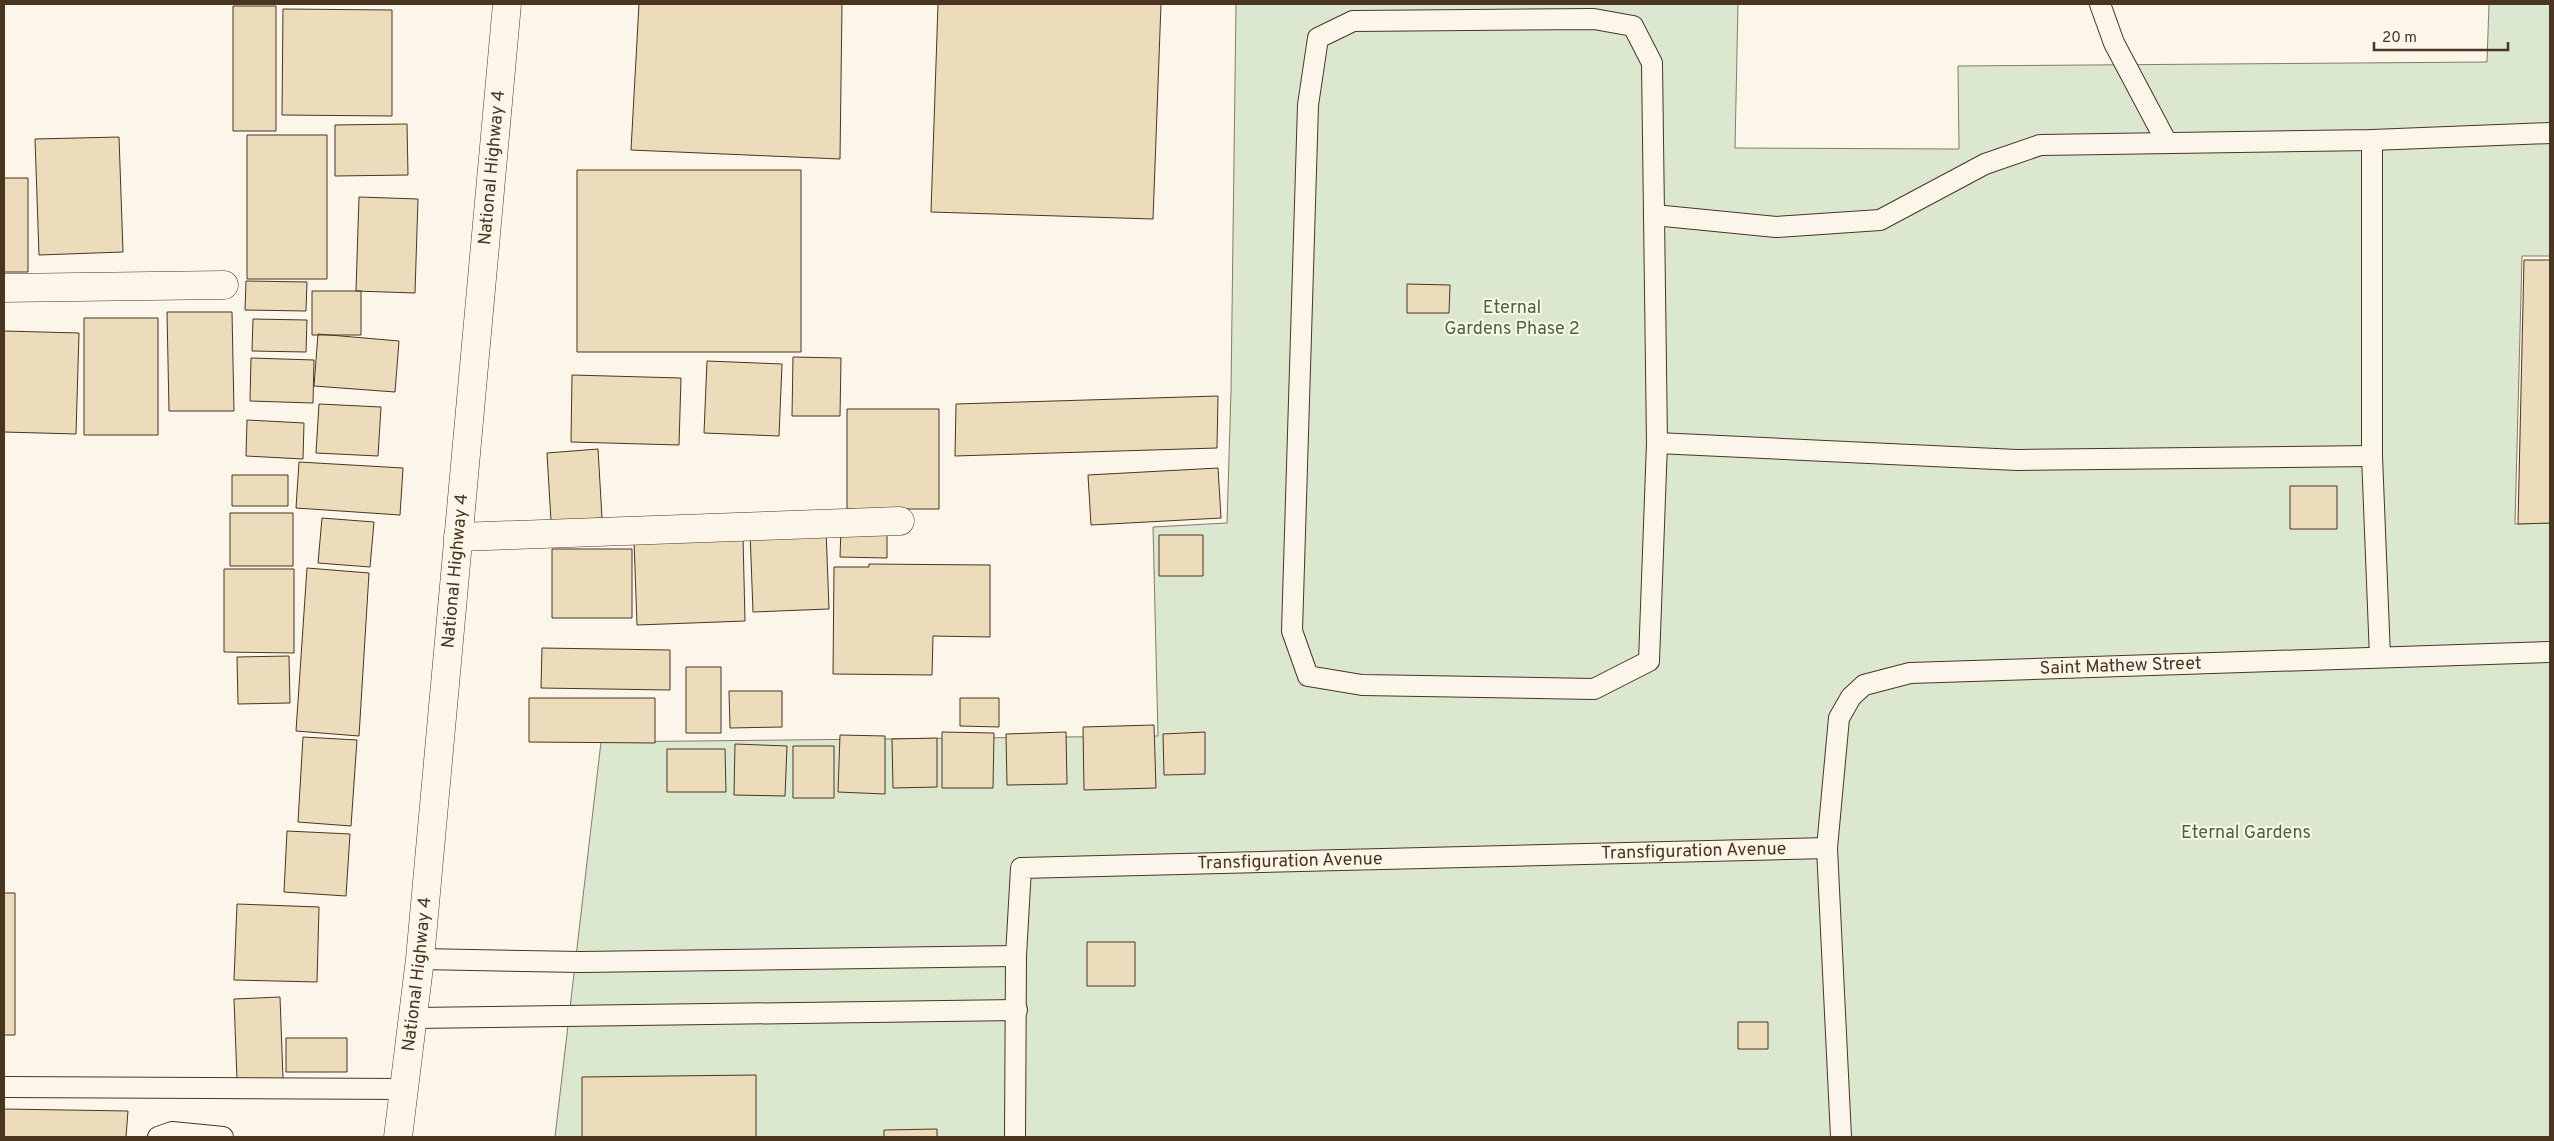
<svg xmlns="http://www.w3.org/2000/svg" width="2554" height="1141" font-family="Overpass,sans-serif">
<rect width="100%" height="100%" fill="#fbf6e9"/>
<!-- green -->
<path fill="#dce7d0" stroke="#887966" d="M1236 4H1738L1735 148 1959 149 1958 66 2487 62 2489 4H2550V256H2522L2515 524 2550 523V1137H555L601 742 1158 736 1153 527 1227 523 1231 391Z"/>
<!-- building -->
<path fill="#ecdcbc" stroke="#4a3520" d="M639 4H842L840 159 631 150Z
M938 4H1161L1153 219 931 212Z
M233 6H276V131H233Z
M283 9 392 10V116L282 115Z
M407 124 408 175 335 176V125Z
M247 135H327V279H247Z
M119 137 123 252 39 255 35 139Z
M577 170H801V352H577Z
M4 178H28V272H4Z
M359 197 418 199 415 293 356 291Z
M2524 260H2550V523L2518 524Z
M246 281 307 282 306 311 245 310Z
M1407 284 1450 285 1449 313H1407Z
M312 291H361V335H312Z
M167 312H232L234 411H169Z
M84 318H158V435H84Z
M253 319 307 320 306 352 252 351Z
M4 331 79 333 76 434 4 432Z
M318 334 399 341 395 392 314 386Z
M793 357 841 358 840 416H792Z
M251 358 314 360 313 403 250 401Z
M707 361 782 364 779 436 704 433Z
M572 375 681 378 679 445 571 442Z
M1218 396 1217 448 955 456 956 404Z
M319 404 381 407 378 456 316 453Z
M847 409H939V509H847Z
M247 420 304 423 303 459 246 456Z
M598 449 602 518 551 521 547 453Z
M299 462 403 468 400 515 296 508Z
M1218 468 1221 518 1091 525 1088 475Z
M232 475H288V506H232Z
M2290 486H2337V529H2290Z
M230 513H293V566H230Z
M322 518 374 522 370 567 318 563Z
M841 527H887V558L840 557Z
M826 529 829 609 753 612 750 532Z
M1159 535H1203V576H1159Z
M743 537 745 621 637 625 634 540Z
M552 549H632V618H552Z
M869 564 990 565V637L933 636 932 675 833 674 834 567H869Z
M307 568 369 573 359 736 296 731Z
M224 569H294V653L224 652Z
M542 648 670 650V690L541 688Z
M289 656 290 703 238 704 237 657Z
M686 667H721V733H686Z
M729 691H782V727L730 728Z
M529 698H655V743L529 742Z
M960 698H999V727L960 726Z
M1154 725 1156 788 1084 790 1083 727Z
M942 732 994 733 993 788H942Z
M1066 732 1067 784 1007 785 1006 734Z
M1205 732V774L1164 775 1163 734Z
M840 735 885 736V794L838 792Z
M303 737 357 740 351 826 298 822Z
M937 738V787L893 788 892 739Z
M735 744 787 746 785 796 734 795Z
M793 746H834V798H793Z
M667 749H725L726 792H667Z
M287 831 350 834 346 896 284 892Z
M4 893H15V1035H4Z
M237 904 319 907 317 982 234 980Z
M1087 942H1135V986H1087Z
M280 997 283 1079 237 1080 234 999Z
M1738 1022H1768V1049H1738Z
M286 1038H347V1072H286Z
M756 1075V1137H582V1077Z
M4 1109 128 1111 126 1137H4Z
M937 1129V1137H884V1130Z"/>
<g fill="none" stroke-linecap="round" stroke-linejoin="round">
<!-- lane casing -->
<g stroke="#4a3520" stroke-width="22">
<g id="lane">
<path d="M2100 4 2114 43 2167 143"/>
<path d="M2372 140V456L2380 657"/>
<path d="M1654 215 1652 63 1633 26 1594 19 1353 21 1318 38 1308 105 1292 631 1308 676 1362 685 1594 689 1649 661 1657 443"/>
<path d="M2372 456 2017 460 1657 443 1654 215 1776 227 1880 220 1985 164 2040 145 2372 140 2550 133"/>
<path d="M420 959 581 962 1016 956"/>
<path d="M415 1018 1017 1010"/>
<path d="M4 1087 405 1089"/>
<path d="M158 1137 172 1132 223 1137"/>
<path id="s1" d="M1015 1137 1016 956 1021 868 1827 848"/>
<path id="s2" d="M1841 1137 1827 848 1839 718 1851 697 1864 685 1910 673 2550 652"/>
</g>
</g>
<!-- street casing -->
<g stroke="#4a3520" stroke-width="29">
<path id="street" d="M4 288 224 285
M458 537 900 521"/>
</g>
<!-- primary casing -->
<g stroke="#4a3520" stroke-width="29">
<g id="primary">
<path id="s3" d="M398 1137 420 959 507 4"/>
</g>
</g>
<!-- lane -->
<use href="#lane" stroke="#fbf6e9" stroke-width="20"/>
<!-- street -->
<use href="#street" stroke="#fbf6e9" stroke-width="28"/>
<!-- primary -->
<use href="#primary" stroke="#fbf6e9" stroke-width="28"/>
</g>
<g text-anchor="middle" dominant-baseline="central" stroke-width="4" stroke-linejoin="round" paint-order="stroke">
<!-- street labels -->
<g font-size="18" fill="#4a3520" stroke="#fbf6e9">
<text stroke="none"><textPath href="#s3" startOffset="974">National Highway 4</textPath></text>
<text stroke="none"><textPath href="#s3" startOffset="569">National Highway 4</textPath></text>
<text stroke="none"><textPath href="#s2" startOffset="720">Saint Mathew Street</textPath></text>
<text stroke="none"><textPath href="#s1" startOffset="942">Transfiguration Avenue</textPath></text>
<text stroke="none"><textPath href="#s1" startOffset="538">Transfiguration Avenue</textPath></text>
<text stroke="none"><textPath href="#s3" startOffset="164">National Highway 4</textPath></text>
</g>
<!-- park labels -->
<g font-size="18" fill="#436837" stroke="#fbf6e9">
<text x="1512" y="308">Eternal<tspan x="1512" dy="21">Gardens Phase 2</tspan></text>
<text x="2246" y="833">Eternal Gardens</text>
</g>
</g>
<!-- border -->
<rect width="2554" height="1141" fill="none" stroke="#4a3520" stroke-width="10"/>
<!-- scale -->
<path d="M2374 42v8h134v-8" fill="none" stroke="#4a3520" stroke-width="2.5"/>
<text x="2382" y="42" font-size="15" fill="#4a3520" stroke="#fbf6e9" stroke-width="4" paint-order="stroke">20 m</text>
</svg>
